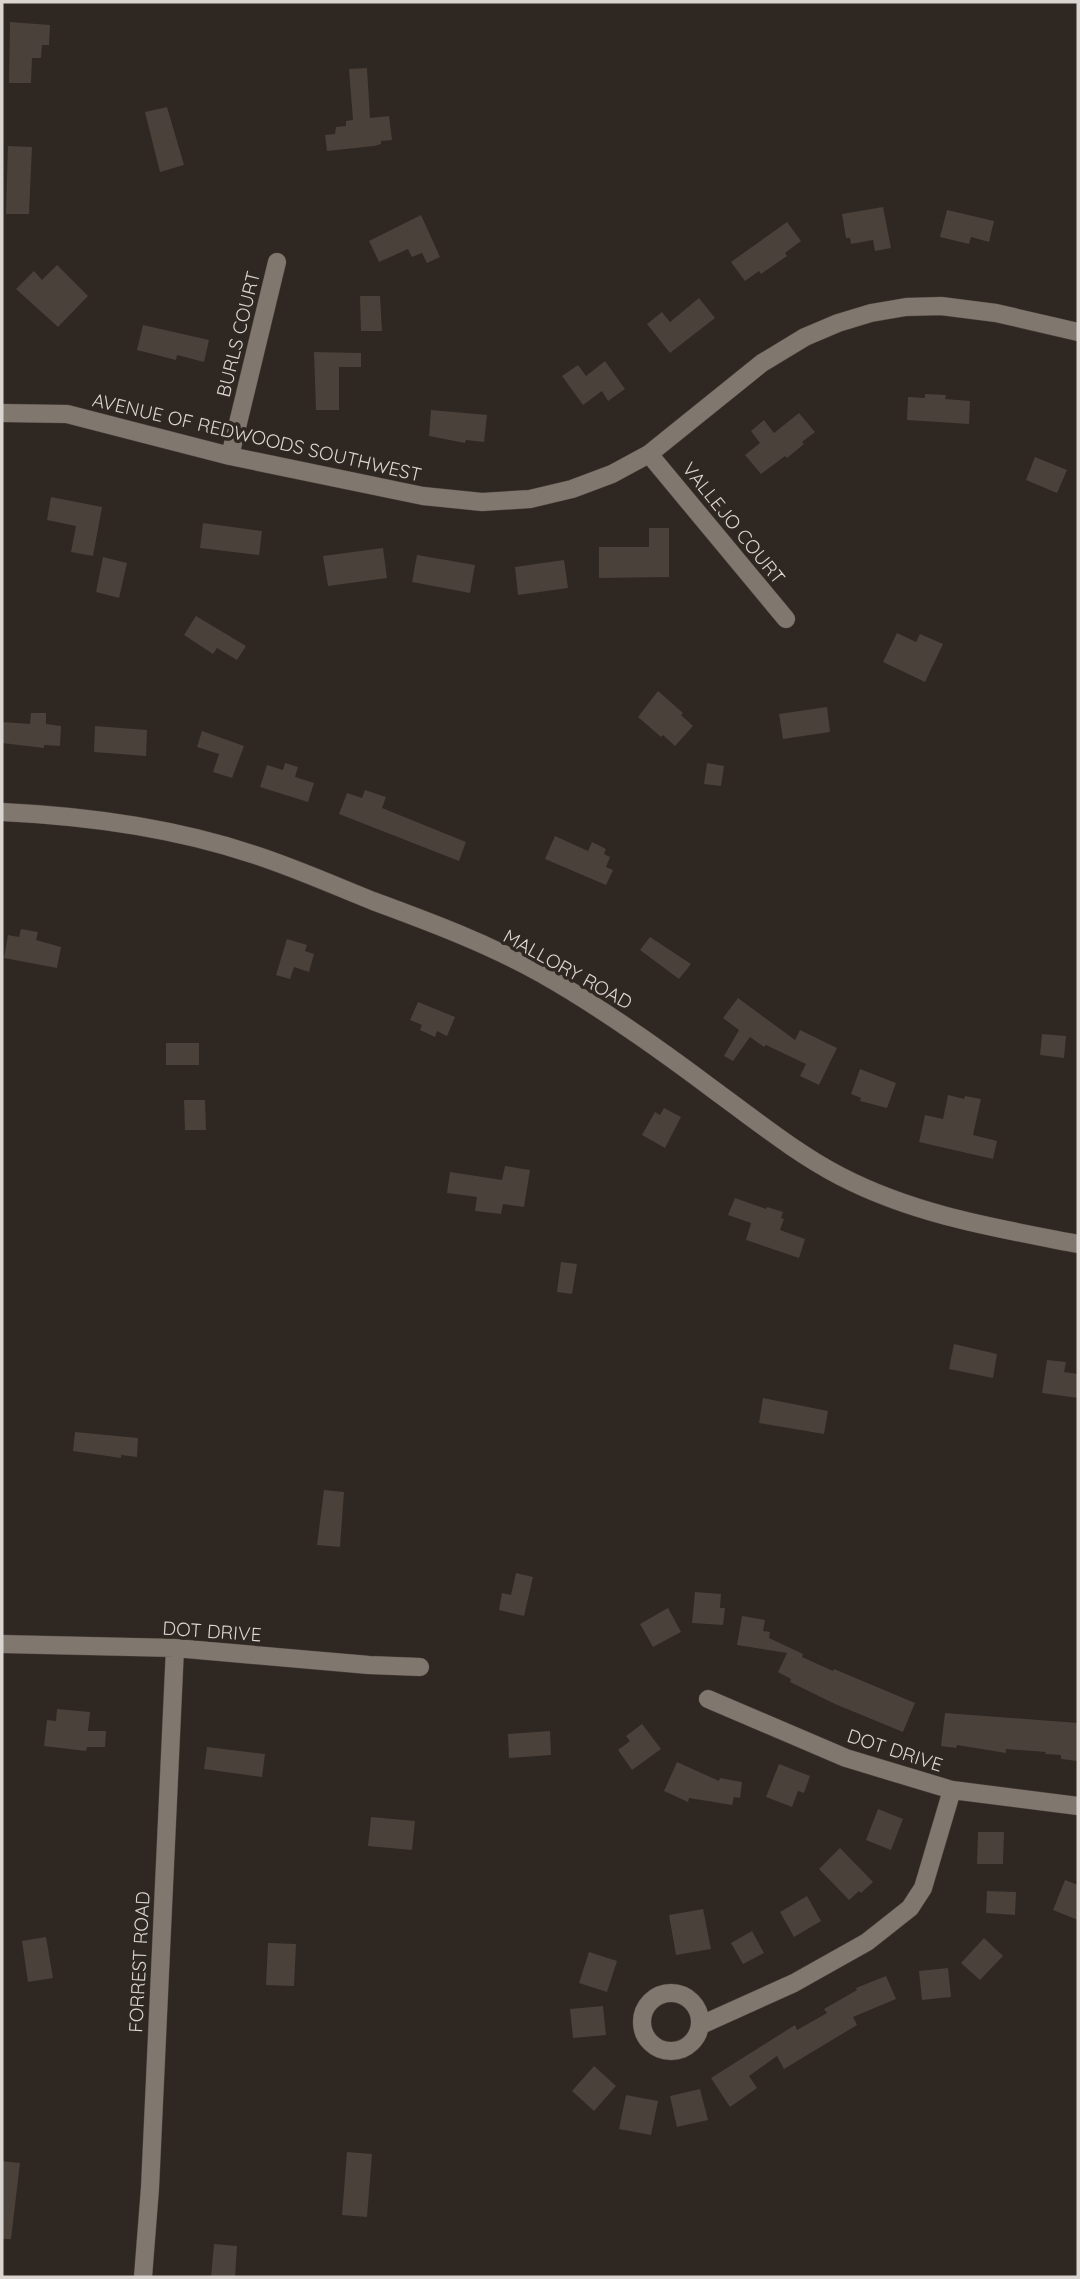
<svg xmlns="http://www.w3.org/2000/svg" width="1080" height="2279" font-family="Quicksand,sans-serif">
<rect width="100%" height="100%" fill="#2f2721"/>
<!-- building -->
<path fill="#49413a" d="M10 22 50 25 49 45H42L41 58H32L31 83H9Z
M367 68 370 118 389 116 392 140 381 141V144L374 146 327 151 325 135 335 134 336 127 346 126V121L353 120 349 69Z
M167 107 184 165 160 172 145 112Z
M8 146 32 147 29 214H6Z
M883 207 891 248 875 251 873 240 851 244 850 238H846L842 214Z
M947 210 994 221 989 242 971 237 969 244 940 237Z
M421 215 440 257 427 263 422 253 412 257 408 249 379 262 369 241Z
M787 222 801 241 785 253 787 256 761 274 759 271 745 281 731 262Z
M57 265 88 296 58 327 16 289 34 271 42 280Z
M360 296H380L382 331H361Z
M699 298 715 318 670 353 647 324 662 312 670 322Z
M143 325 209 340 204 362 177 355 176 360 137 350Z
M314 352 361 353V367H339V410H316Z
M605 361 625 389 608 401 602 391 583 405 562 376 578 365 586 376Z
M925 394 946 395 945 399 970 401 969 424 907 420 908 397 925 398Z
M431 410 487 415 484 442 466 440 465 443 429 436Z
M799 413 815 432 802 442 804 444 787 458 785 456 761 474 745 455 760 443 751 431 764 420 774 433Z
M1035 457 1067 470 1057 493 1026 480Z
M51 497 102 507 93 556 71 552 76 526 47 520Z
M203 523 262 531 259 555 200 548Z
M649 528H669V577L599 578V547H649Z
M383 548 387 578 328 586 323 556Z
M417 555 475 565 470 593 412 582Z
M103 557 127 563 119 598 96 592Z
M564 560 568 588 518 595 515 567Z
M196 616 246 646 237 660 217 648 213 654 184 635Z
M897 633 916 642 920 634 943 644 925 682 883 662Z
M658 691 683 713 681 715 693 726 675 746 663 735 661 737 638 717Z
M827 707 830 732 783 739 779 714Z
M31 713H46V724L61 726 60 746 44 745V748L2 743V722L30 724Z
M95 726 147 730 146 756 94 752Z
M202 731 244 746 232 778 213 772 219 754 197 747Z
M285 763 298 767 295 777 314 783 308 802 260 787 267 765 283 770Z
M707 763 724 766 721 786 704 784Z
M365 790 386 797 382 808 466 842 459 861 339 814 347 793 362 798Z
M555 836 588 851 592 842 606 849 604 854 610 857 606 867 613 870 606 885 545 859Z
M21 929 38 932 36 940 61 947 57 968 4 958 8 935 19 937Z
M650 937 691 964 679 979 640 950Z
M287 939 307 945 305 951 314 954 309 972 294 967 290 979 276 975Z
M738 998 795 1040 800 1030 837 1048 819 1085 800 1076 806 1064 766 1045 764 1047 750 1037 733 1061 724 1056 739 1030 723 1018Z
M418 1002 455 1017 447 1036 437 1031 435 1037 420 1030 422 1025 410 1020Z
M1042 1034 1066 1036 1064 1058 1040 1055Z
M166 1043H199V1065H166Z
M860 1069 896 1083 887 1108 860 1101 861 1098 851 1094Z
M948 1095 964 1099 965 1096 981 1099 973 1135 997 1141 993 1159 919 1142 925 1115 943 1119Z
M184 1100H205L206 1130H185Z
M664 1108 681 1117 665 1148 642 1135 655 1112 660 1115Z
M505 1166 530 1170 524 1207 503 1204 501 1214 475 1211 477 1197 447 1193 450 1172 502 1180Z
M735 1198 766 1209 767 1207 783 1212 781 1218 784 1219 780 1230 805 1239 799 1258 746 1240 751 1223 728 1215Z
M561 1262 577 1264 572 1294 557 1292Z
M954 1344 997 1354 993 1378 949 1369Z
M1047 1360 1066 1362 1064 1372 1078 1374V1398L1042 1393Z
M763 1398 828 1411 824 1434 759 1423Z
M75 1432 138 1438 137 1457 121 1455V1458L73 1451Z
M324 1490 344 1492 340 1547 317 1545Z
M516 1573 533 1577 524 1616 499 1610 502 1593 511 1595Z
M695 1592 721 1594 720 1608H725L723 1625 692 1623Z
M668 1608 681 1632 653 1647 640 1624Z
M742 1616 765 1620 763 1631 770 1632 769 1638 803 1654 802 1657 833 1671 834 1669 915 1703 903 1732 835 1704 790 1682 791 1679 778 1672 787 1653 737 1645Z
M57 1709 90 1712 88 1731H106L105 1747H87L86 1751 44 1746 47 1720 56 1721Z
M945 1713 1078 1723 1077 1761 1061 1759V1755L1045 1754 1046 1752 1006 1749V1753L957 1745 956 1748 941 1746Z
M642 1724 661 1749 632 1770 618 1750 630 1741 626 1736Z
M550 1731 551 1755 509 1758 508 1734Z
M207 1747 265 1754 262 1777 204 1769Z
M677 1762 719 1781 720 1778 742 1782 740 1798 734 1797 732 1805 689 1798 688 1802 664 1791Z
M779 1764 810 1776 804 1793 798 1791 792 1807 766 1797Z
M878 1809 903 1819 891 1850 866 1840Z
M371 1817 415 1821 412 1850 368 1846Z
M978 1832H1004L1003 1864H977Z
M840 1848 873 1882 861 1893 859 1891 849 1900 819 1869Z
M1065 1880 1078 1885V1920L1053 1910Z
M987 1891 1016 1892 1015 1915 986 1913Z
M807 1896 821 1921 794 1937 780 1912Z
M703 1909 711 1949 676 1955 669 1915Z
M752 1931 764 1953 743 1964 731 1943Z
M46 1937 53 1978 28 1982 22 1941Z
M984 1938 1003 1956 980 1980 961 1963Z
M268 1943 296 1944 294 1986 266 1985Z
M589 1952 617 1961 607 1992 579 1983Z
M948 1968 951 1997 922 2000 919 1971Z
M886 1976 896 1999 853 2017 857 2025 784 2069 777 2056 749 2076 757 2088 730 2107 711 2078 795 2025 797 2030 827 2013 824 2009 857 1990 856 1988Z
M603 2006 606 2035 573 2038 570 2009Z
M594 2066 616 2086 594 2111 572 2091Z
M700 2089 708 2120 677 2127 670 2096Z
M626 2095 658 2101 651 2135 619 2129Z
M347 2152 372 2154 367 2217 342 2215Z
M2 2161 20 2163 11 2239H2Z
M214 2244 237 2246 235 2277H211Z"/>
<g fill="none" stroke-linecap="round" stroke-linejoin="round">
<!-- minor casing -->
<g stroke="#4a433e" stroke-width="19">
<path id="minor" d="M2 413 67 414 230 456 423 496 482 502 530 499 572 489 612 474 649 454 762 363 805 337 838 323 871 313 906 307 941 306 996 313 1078 332
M649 454 786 619
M230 456 277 262
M2 812C86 816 171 827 252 854 293 867 333 885 373 901 430 922 489 944 542 974 604 1009 661 1050 718 1093 758 1122 796 1153 840 1176 915 1215 996 1228 1078 1244
M2 1644 175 1648 369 1665 420 1667
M708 1699 846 1758 952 1790 1078 1806
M642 2022a29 29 0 1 1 58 0a29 29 0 1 1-58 0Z
M701 2025 794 1983 867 1942 910 1908 923 1888 952 1790
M143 2277 150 2188 175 1648"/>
</g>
<!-- minor -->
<use href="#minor" stroke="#80776f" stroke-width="18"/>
</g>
<g text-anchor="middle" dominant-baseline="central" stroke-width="7" stroke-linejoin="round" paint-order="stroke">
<!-- street labels -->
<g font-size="19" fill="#dad5d1" stroke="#2f2721">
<text transform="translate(238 334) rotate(-76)">BURLS COURT</text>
<text transform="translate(257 437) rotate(13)">AVENUE OF REDWOODS SOUTHWEST</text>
<text transform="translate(734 523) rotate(51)">VALLEJO COURT</text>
<text transform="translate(568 969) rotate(29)">MALLORY ROAD</text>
<text transform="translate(212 1631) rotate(4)">DOT DRIVE</text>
<text transform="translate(895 1750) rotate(18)">DOT DRIVE</text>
<text transform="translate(139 1962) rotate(-87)">FORREST ROAD</text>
</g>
</g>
<!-- border -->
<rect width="1080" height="2279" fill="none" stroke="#dad5d1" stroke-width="7"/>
</svg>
